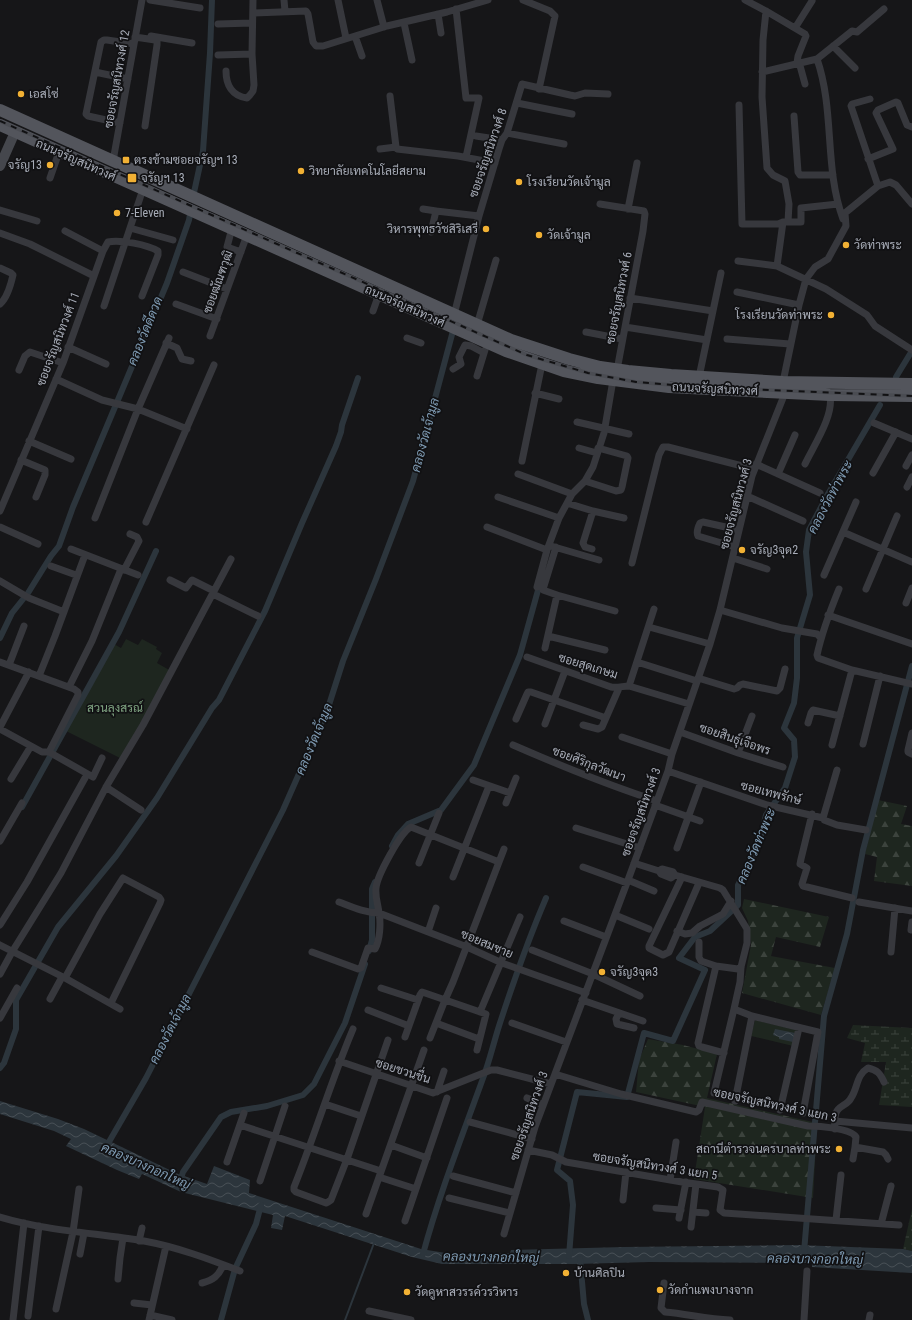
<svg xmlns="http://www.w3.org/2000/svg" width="912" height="1320" font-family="'Roboto Condensed',Sarabun,sans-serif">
<defs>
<pattern id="forest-firs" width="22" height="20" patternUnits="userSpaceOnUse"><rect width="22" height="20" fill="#1e261f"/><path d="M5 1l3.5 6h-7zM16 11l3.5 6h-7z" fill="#3c433d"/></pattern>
<pattern id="wetland-marsh" width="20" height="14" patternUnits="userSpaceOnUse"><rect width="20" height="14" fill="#1e261f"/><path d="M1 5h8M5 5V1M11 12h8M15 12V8" fill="none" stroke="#3c433d"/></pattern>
<pattern id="water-waves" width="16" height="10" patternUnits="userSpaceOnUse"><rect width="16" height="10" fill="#2c353c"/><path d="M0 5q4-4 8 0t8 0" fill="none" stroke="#485056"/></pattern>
</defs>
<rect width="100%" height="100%" fill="#161618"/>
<!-- forest -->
<path fill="url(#forest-firs)" d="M878 800 907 806 901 824 912 826V886L874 881 877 857 865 854Z
M744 899 829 917 820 947 776 937 771 956 835 968 821 1015 742 993 751 945 748 921 742 908Z
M648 1039 683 1045 717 1054 707 1098 817 1123 813 1198 694 1179 705 1107 636 1092 639 1060Z"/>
<!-- wetland -->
<path fill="url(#wetland-marsh)" d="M853 1025 912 1028V1107L879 1105 886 1062H861L865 1043 847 1038Z
M912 1209V1251L903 1249Z"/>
<!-- green -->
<path fill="#1e261f" d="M126 639 138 645 142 639 157 647 156 649 162 653 157 663 171 671 122 759 66 731 114 644 121 648Z
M755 1020 797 1030 793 1046 751 1036Z"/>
<!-- water -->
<path fill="url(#water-waves)" d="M775 1029 795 1033 793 1042 779 1039V1037L773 1035Z
M0 1101 58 1119 84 1129 178 1174 207 1184 214 1166 250 1180 249 1193 421 1249 464 1256 510 1253 511 1250 624 1247 798 1245 903 1249 912 1251V1273L812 1267V1263L649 1262 576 1264H442L412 1257 285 1216 282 1230 271 1228 273 1215 181 1192 142 1174 139 1179 117 1170 66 1146 71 1139 54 1131 0 1114Z"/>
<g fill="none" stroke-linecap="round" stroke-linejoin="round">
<!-- stream -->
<path stroke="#2c353c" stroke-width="2" d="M345 1320 374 1243"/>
<!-- canal -->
<path stroke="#2c353c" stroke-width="6" d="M193 197 203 151 210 53 212 0
M896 377 910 354
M0 638 12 613 28 593 51 556 59 546 73 507 167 283 189 220 191 208
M22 807 119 632 156 551
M392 846 398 835 408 824 441 810 474 765 520 655 540 583
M369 951 372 940V889L375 882
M0 1068 4 1063 16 1029V1000L58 927 116 856 157 798 212 708 219 700 265 611 302 523 336 446 341 432 342 425 358 378
M106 1147 146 1078 283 810 328 708 343 661 376 579 413 481 454 327
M180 1182 183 1172 221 1117 231 1112 267 1106 303 1095 314 1084 345 1023 365 964
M804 1252 824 1016 847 934 863 850 912 666
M423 1254C439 1195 461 1139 482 1081 489 1063 493 1045 499 1026 513 983 528 940 546 898
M569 1256 573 1205 570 1181 557 1170 577 1092 627 1097 644 1033 673 1041 705 970 679 958 695 937 710 931 738 905V885L759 844 766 815 785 788 795 757 794 740 784 728 794 703 797 678V638L810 595 806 552 809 530 828 494 880 405
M580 1259 584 1304 588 1320
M221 1320 235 1269 256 1224 261 1205"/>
<!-- street -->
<path stroke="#37383d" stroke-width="7" d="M150 0 200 8
M284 0 285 11
M338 0 346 38
M377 0 384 27
M523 0 550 11 555 16 539 89
M745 0 766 11 805 34 806 36 798 56 797 63
M456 9 466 98H479L466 157
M766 11 763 40 762 97 767 168 773 175 785 181 789 204 788 222
M253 13 306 11 308 14 313 42 316 46H323L387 26 447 12 488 0
M438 14 441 33
M404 23 412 60
M218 24 252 23
M795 28 812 1
M151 36 192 43
M355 36 362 56
M135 37 155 40 157 41V45L145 126
M833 46 855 68
M218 55 252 54
M817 59C835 111 824 168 843 219
M799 62 805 84
M226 71C226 85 232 96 247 98L250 95 253 91 254 85 252 54 253 0
M95 72 128 79
M762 72 817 59 852 31 857 32 884 9
M390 96 396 147 397 149 458 156 495 163
M870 99 852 104 851 106 878 186
M517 103 572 114
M739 105 742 224H778L783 222H801V208L838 204
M794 116 798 172 800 175H833
M120 123 88 116 86 114 101 42 104 40H107L134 44
M507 133 564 144
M476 136 502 140
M380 149 396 147
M868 159 893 149 876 113 878 110 896 102 898 103 907 125 912 127
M113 161 142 0
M50 178 59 152
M600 204 644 211 645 214 643 231 617 370
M423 209 436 211
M628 209 637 163
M0 210 37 221
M130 228 173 240
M232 228 227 247 241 252
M65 231 103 251
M431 232 436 211 479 216
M0 233 30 244 94 276
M738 261 777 266 826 289 867 315 875 326 912 350
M777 266 783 222
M0 268 11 273 13 275C11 284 7 298 0 304
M183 272 227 289
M737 292 799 305
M630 298 713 311
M176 304 217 319
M104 306 143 189
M373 311 379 294
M454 315 479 216 499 149 502 140 507 133 522 84 570 95 575 96 585 93 608 94
M477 325 496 260
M625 327 707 340
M586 332 622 339
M210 336 247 235
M407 338 421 343
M727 339 790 344
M166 343 177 348 182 359 191 361
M68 347 106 364
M453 369 461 364 459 357 465 345 471 346 484 353
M19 370 25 356 30 352 63 363
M477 376 485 350
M699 377 721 273
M56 379 102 400 138 409 187 429
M783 382 799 305 806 279 815 267 828 259 846 226 845 213 878 186 890 182 896 185 912 204
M535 393 559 399
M577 422 629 434
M874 423 912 439
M29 441 71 459
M579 448 597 453
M21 460 45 470V475L36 497
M522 461 542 364
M756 464 820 493
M805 464C814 445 834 416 830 395
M906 466 912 455
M873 473 896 432
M518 474 572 494
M778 474 795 435
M585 481 616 491 621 490 622 487 628 458 627 456 598 448
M907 487 912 477
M747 496 803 521
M498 497 559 518
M567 503 593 511 624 518
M0 511 63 363 103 251 108 242C120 239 148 245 158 251V255L142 296
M95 518 138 409 169 338
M146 522 214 365
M0 527 38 544
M487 527 547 550
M843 532 912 562
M551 546 599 560
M556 547 544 586 543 590 557 595 615 611
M735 547 698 536C696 532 698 527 700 523L703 522 739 530
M71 549 138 575
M592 549 585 547 583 543 593 511
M733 558 767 569
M632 563 659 455 663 447H668L754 469
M51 566 76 575
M124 570 139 541 137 537 130 534
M824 575 856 502
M170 580 186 588 192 580 214 591
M0 581 29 598 64 612
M537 587 547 550 559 518 572 494 585 481 593 467 604 433 613 380
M839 589C830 611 822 632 817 655L818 658 852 670 912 684
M866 589 897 516
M213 594 258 616
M906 603 912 588
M720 610 782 628 817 634 821 638
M828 615 912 644
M649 627 710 644
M548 636 605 650
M545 648 557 595
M527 657 611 687C618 688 623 686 629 686L689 704
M0 662 74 689 78 692V695L49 752H42L0 729
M637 662 697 681
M9 665 24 626
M39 676 55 636 85 555
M698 678 734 689 737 688 740 685 743 684 777 691 780 688 785 669
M629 686 654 609
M69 687 92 641 121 569
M516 719 527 694 528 692H531L606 718
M808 723 811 713 813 710 840 716
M545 724 565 671
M583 725 598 729 602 727 619 688
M0 727 29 672
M680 732 738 753 783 767
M912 733 908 750V752L912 754
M622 737 672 754
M863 744 880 676
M513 745C561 766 608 785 657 801
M832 745 852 670
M49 752 93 777 102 758
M738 753 752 716
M668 771 767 805 823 818 837 770
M11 779 31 746
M473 780 510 793
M106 787 141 810
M506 803 516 778
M655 805 700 821
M812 814 801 859 800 864 807 868 802 884 803 886 852 898
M823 818 824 820 837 825 866 830
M576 828 640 848
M0 841 22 803
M677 848 701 782
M419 863 439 813
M634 863 659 871 661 874 671 878 675 875
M583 867 627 883
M659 871 662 869 673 872 675 875 720 888 723 890 747 929V943L741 967 740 982 734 1009 752 1016 818 1032 803 1113
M453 877 489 786
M682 877 649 946V948L663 955 669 952 699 883
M628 880 654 891
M339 902C352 907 365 913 379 913L467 947 502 963 586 993
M859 902 912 911
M615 915 649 929
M564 921 606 937
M0 925 27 882 85 778
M911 930 912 922
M677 931 685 934 692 933 700 926 723 914 731 901
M428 932 436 908
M699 942V957L701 961 716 966 738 969 741 967
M0 945 65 978 120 1009
M532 950 593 974 640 996
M312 952 358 969 361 968 368 948 375 949C380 940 381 923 379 913 378 904 375 897 376 888 377 876 400 833 411 827L499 862
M891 952 895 908
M716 966 698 1043 699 1046 702 1047 724 1053
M0 974 12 952 61 873 106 787 143 725 231 559
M65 978 100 914 123 878 159 897 161 900 160 903 111 1003
M381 988 418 1000
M50 999 62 977
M582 1000 643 1021
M368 1010 409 1026
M480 1012 520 917
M619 1013 616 1019 617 1024 634 1028
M0 1018 17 988
M436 1023 479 1039
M512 1023 566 1042
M353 1029C331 1081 315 1135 294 1187V1190L296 1192 326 1203 328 1202 331 1200 347 1159 388 1040
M405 1037 420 995 422 992 425 993 486 1014 477 1050
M430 1038 445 1000 453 982 504 849
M339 1061 433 1093 491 1070H497L551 1084
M555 1074 621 1094 696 1112 699 1110 702 1102 808 1126C818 1126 851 1128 856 1137L855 1147 883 1152 886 1155 888 1159
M437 1092 444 1071
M714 1093 734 1009
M527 1098 543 1105
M735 1101 752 1016
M325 1104 361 1116
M780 1110 799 1028
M835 1121 912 1128
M470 1122 532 1139
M240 1125 381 1171
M835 1129C835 1124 834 1118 836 1113 838 1106 848 1105 851 1098 858 1088 856 1075 868 1068 877 1070 880 1073 884 1082
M391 1145 427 1158
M528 1150 552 1155 566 1162 682 1182 718 1187 723 1190 720 1210 724 1213 899 1225
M853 1159 855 1147
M227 1162 244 1113
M453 1176 516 1193
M379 1177 416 1189
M670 1180 676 1142
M260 1181 285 1106
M449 1198 510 1213
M623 1200 626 1172
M656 1208 681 1210
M693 1212 706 1213
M366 1214 424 1050
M0 1217C47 1231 96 1233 144 1241 177 1247 209 1259 240 1271
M679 1218 686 1182
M836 1220 841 1175
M405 1221 447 1098
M881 1224 891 1186
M691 1227 696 1184
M504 1234 535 1127 628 880 668 771 672 754 710 644 720 610 752 476 785 393
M139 1241 142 1228
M80 1254 84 1233
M118 1279 120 1258 123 1238
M202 1283C213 1280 219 1276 223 1265
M664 1283 661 1308 665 1312C687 1314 708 1319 730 1320
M134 1303 152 1305
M56 1309 73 1232 79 1189
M369 1311 411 1320
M150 1315 172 1320
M28 1316 39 1226
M13 1320 24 1223
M149 1320 166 1246
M804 1320 807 1271
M869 1320 870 1315"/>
<!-- secondary -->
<path stroke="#45474d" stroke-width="10" d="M0 166 15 132"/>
<!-- primary -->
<path stroke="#53555c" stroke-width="12" d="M0 110 511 340 569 359 600 367 628 371 671 375 783 382 912 384
M0 125 506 351 564 371 598 378 669 387 830 395 912 396"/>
<!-- rail casing -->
<g stroke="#4a4c52" stroke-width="3.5">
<path id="rail" d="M0 121 527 355 588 373 636 382 695 387 912 396"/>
</g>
<!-- rail -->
<use href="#rail" stroke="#111113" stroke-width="2" stroke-dasharray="6" stroke-linecap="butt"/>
</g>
<!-- markers -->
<g fill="#f2b134" stroke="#111113" stroke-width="1.5">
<circle cx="21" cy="94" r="4"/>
<rect x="122" y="156" width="8" height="8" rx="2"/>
<circle cx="50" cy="165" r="4"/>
<circle cx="301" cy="171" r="4"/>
<rect x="127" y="173" width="10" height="10" rx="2"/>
<circle cx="519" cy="182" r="4"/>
<circle cx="117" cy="213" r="4"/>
<circle cx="486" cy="229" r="4"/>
<circle cx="539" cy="235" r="4"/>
<circle cx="846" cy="245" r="4"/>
<circle cx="831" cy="315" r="4"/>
<circle cx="742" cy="550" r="4"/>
<circle cx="602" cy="972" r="4"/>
<circle cx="839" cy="1149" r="4"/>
<circle cx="566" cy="1273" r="4"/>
<circle cx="660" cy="1290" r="4"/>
<circle cx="407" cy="1292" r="4"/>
</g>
<g text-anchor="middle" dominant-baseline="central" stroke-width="3.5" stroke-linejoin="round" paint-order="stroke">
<!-- street labels -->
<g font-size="12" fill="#a8adb8" stroke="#111113">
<text transform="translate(117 79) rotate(-80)">ซอยจรัญสนิทวงศ์ 12</text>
<text transform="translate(488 153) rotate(-71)">ซอยจรัญสนิทวงศ์ 8</text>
<text transform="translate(76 160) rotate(24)">ถนนจรัญสนิทวงศ์</text>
<text transform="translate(218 282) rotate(-70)">ซอยฒัณฑวุฒิ</text>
<text transform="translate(619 298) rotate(-79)">ซอยจรัญสนิทวงศ์ 6</text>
<text transform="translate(405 306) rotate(24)">ถนนจรัญสนิทวงศ์</text>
<text transform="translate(58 339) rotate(-69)">ซอยจรัญสนิทวงศ์ 11</text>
<text transform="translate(715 389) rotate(3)">ถนนจรัญสนิทวงศ์</text>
<text transform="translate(736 504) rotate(-75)">ซอยจรัญสนิทวงศ์ 3</text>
<text transform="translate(588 666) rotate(17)">ซอยสุดเกษม</text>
<text transform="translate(735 739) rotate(19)">ซอยสินธุ์เจือพร</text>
<text transform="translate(589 764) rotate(21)">ซอยศิริกุลวัฒนา</text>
<text transform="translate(771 793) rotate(15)">ซอยเทพรักษ์</text>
<text transform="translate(641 812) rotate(-70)">ซอยจรัญสนิทวงศ์ 3</text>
<text transform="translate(487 944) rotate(23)">ซอยสมชาย</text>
<text transform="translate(403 1071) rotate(18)">ซอยชวนชื่น</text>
<text transform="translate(775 1105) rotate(12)">ซอยจรัญสนิทวงศ์ 3 แยก 3</text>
<text transform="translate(529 1116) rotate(-71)">ซอยจรัญสนิทวงศ์ 3</text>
<text transform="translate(655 1166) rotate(9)">ซอยจรัญสนิทวงศ์ 3 แยก 5</text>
</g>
<!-- poi labels -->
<g font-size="12" fill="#a8adb8" stroke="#111113" text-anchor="start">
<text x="29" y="94">เอสโซ่</text>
<text x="134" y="160">ตรงข้ามซอยจรัญฯ 13</text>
<text x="42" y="165" text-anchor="end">จรัญ13</text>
<text x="309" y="171">วิทยาลัยเทคโนโลยีสยาม</text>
<text x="141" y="178">จรัญฯ 13</text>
<text x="527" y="182">โรงเรียนวัดเจ้ามูล</text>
<text x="125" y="213">7-Eleven</text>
<text x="478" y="229" text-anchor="end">วิหารพุทธวัชสิริเสรี</text>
<text x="547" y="235">วัดเจ้ามูล</text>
<text x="854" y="245">วัดท่าพระ</text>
<text x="823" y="315" text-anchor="end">โรงเรียนวัดท่าพระ</text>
<text x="750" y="550">จรัญ3จุด2</text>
<text x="610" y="972">จรัญ3จุด3</text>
<text x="831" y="1149" text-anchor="end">สถานีตำรวจนครบาลท่าพระ</text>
<text x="574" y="1273">บ้านศิลปิน</text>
<text x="668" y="1290">วัดกำแพงบางจาก</text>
<text x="415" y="1292">วัดคูหาสวรรค์วรวิหาร</text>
</g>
<!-- park labels -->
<g font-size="12" fill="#7fa381" stroke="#111113">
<text x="115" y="708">สวนลุงสรณ์</text>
</g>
<!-- water labels -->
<g font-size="13" font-style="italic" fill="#7f9bb3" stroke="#111113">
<text transform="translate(145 331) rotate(-68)">คลองวัดดีดวด</text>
<text transform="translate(425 435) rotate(-75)">คลองวัดเจ้ามูล</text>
<text transform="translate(830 497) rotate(-62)">คลองวัดท่าพระ</text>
<text transform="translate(314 739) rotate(-67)">คลองวัดเจ้ามูล</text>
<text transform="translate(756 846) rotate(-67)">คลองวัดท่าพระ</text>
<text transform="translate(170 1029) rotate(-63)">คลองวัดเจ้ามูล</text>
<text transform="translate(146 1166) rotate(24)">คลองบางกอกใหญ่</text>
<text transform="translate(491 1257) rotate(1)">คลองบางกอกใหญ่</text>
<text transform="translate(815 1259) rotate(1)">คลองบางกอกใหญ่</text>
</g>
</g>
</svg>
